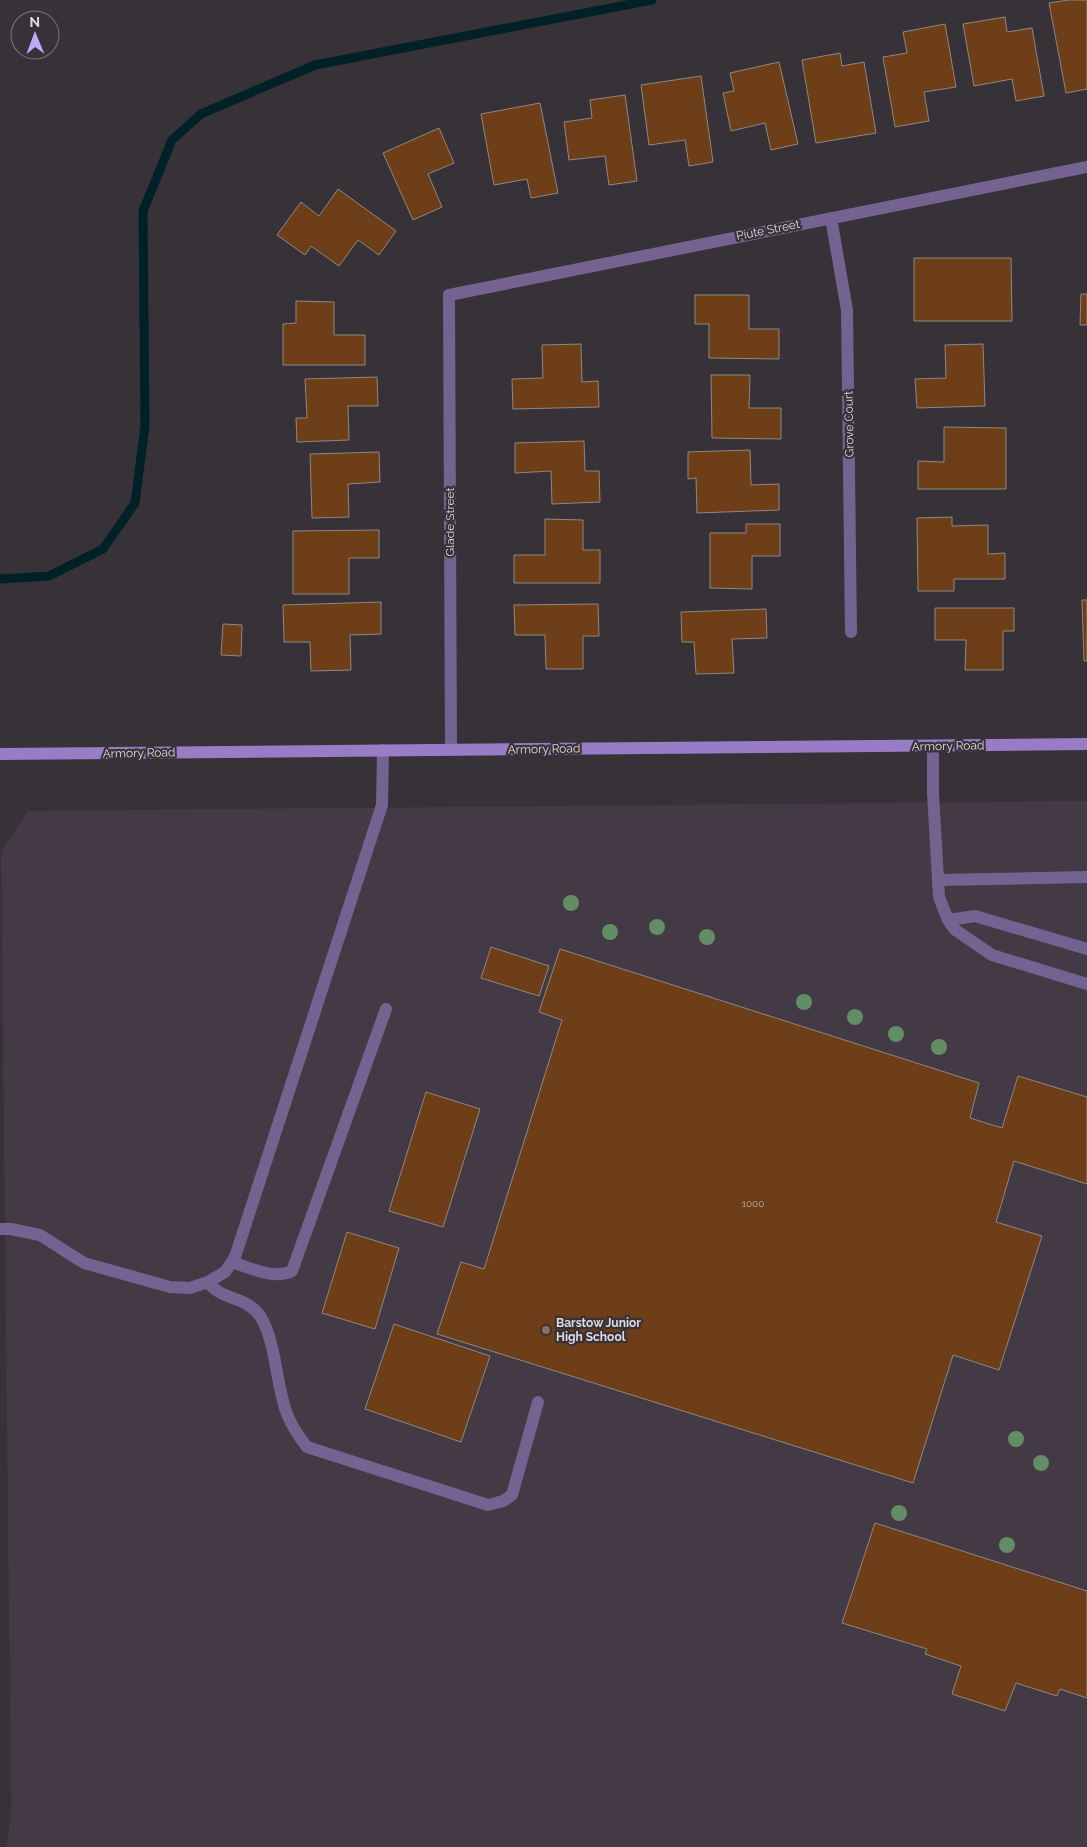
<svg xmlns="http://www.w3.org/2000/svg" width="1087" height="1847" font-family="Raleway,sans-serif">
<rect width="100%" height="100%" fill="#373238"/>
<!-- built -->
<path fill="#433a45" d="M1087 801V1847H7L11 1809 1 851 28 811Z"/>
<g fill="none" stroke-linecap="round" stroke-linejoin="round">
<!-- stream -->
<path stroke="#002127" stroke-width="9" d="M0 579 49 576 103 549 135 503 145 426 143 211 172 140 201 114 315 65 652 0"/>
</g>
<!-- building -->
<path fill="#6d3e17" stroke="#8f8882" d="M1068 0H1087V89L1066 93 1049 3Z
M1005 17 1007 32 1032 28 1044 96 1016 101 1012 79 974 86 963 24Z
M945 24 956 87 924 92 929 121 895 127 883 57 907 53 903 32Z
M840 53 842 66 864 62 876 133 816 143 802 60Z
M779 62 798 144 771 150 765 123 731 131 723 93 734 91 730 73Z
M701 76 713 162 689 166 685 140 649 145 641 85Z
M625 95 637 181 609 185 605 156 569 160 564 122 592 118 590 100Z
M540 103 558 193 531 198 527 179 494 185 481 114Z
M439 128 454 163 428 174 442 207 413 220 383 153Z
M338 189 396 231 379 255 358 240 339 266 311 246 305 255 277 235 301 202 319 216Z
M914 258H1011L1012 321H914Z
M1081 294H1087V325H1080Z
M695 295H749V329H779V359L709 358V324H695Z
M296 301 334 302V335H365V365H283V324L296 323Z
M581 344 582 382 598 381 599 407 513 409 512 379 543 378 542 345Z
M983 344 985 406 917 408 915 379 946 378 945 345Z
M711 375H750L749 408H781V439L712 438Z
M377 377 378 406H348L349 440 297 442 296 418H307L305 379Z
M944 427 1006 428V489H918V461L944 462Z
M584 441 585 471H599L600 502 552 504 551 471 515 473V443Z
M750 450 751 485 779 484V510L697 513 696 478 688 479V452Z
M379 452 380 482 348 484 349 517 312 518 310 454Z
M952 517V526L988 525V554L1005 553V579H954V591H918L917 518Z
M545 519 583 520V550H600V583H514V555H545Z
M746 524H780V556H752V589L710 588V533H746Z
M379 530V558H349V594H293V531Z
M1082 600H1087V661H1084Z
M381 602V634L350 635 351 670 311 671 310 642H284L283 605Z
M598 604 599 636H583V669H546L545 635H515L514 605Z
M935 608H1014V631H1003V670H965L966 640H935Z
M766 609 767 638 732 639 734 673 696 674 694 642H682L681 612Z
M223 624 242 625 241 656 221 655Z
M491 947 549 966 539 996 481 978Z
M560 949 979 1083 970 1118 1002 1128 1018 1076 1087 1097V1184L1014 1161 996 1222 1042 1236 999 1370 953 1355 913 1483 437 1334 461 1262 484 1269 562 1020 539 1012Z
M426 1092 480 1109 443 1227 389 1211Z
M347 1232 399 1248 375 1329 322 1313Z
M394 1324 490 1356 461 1442 365 1409Z
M875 1523 1087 1591V1698L1060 1689 1057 1696 1016 1683 1005 1711 952 1694 961 1666 925 1654 927 1649 842 1623Z"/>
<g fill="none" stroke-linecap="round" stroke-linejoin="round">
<!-- lane -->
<path stroke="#746391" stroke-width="12" d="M933 746V793L939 897 948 920 954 929 992 955 1087 984
M938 880 1087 877
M948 920 975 916 1087 949
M0 1229H11L40 1235 84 1263 170 1287 190 1288 208 1282 225 1272 235 1257 382 805 383 750
M232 1262C251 1268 273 1280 292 1271L386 1009
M208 1282C222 1302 250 1295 263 1321 277 1350 276 1385 287 1414 292 1426 299 1437 307 1447L488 1505 503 1501 512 1495 538 1402"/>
<!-- street -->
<path stroke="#746391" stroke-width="12" d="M831 218 847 310 851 632
M451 750 449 295 1087 167"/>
<!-- secondary -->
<path stroke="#987cc6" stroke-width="12" d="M0 754 1087 744"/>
</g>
<!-- trees -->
<g fill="#628e66">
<circle cx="571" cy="903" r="8"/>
<circle cx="657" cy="927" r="8"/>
<circle cx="610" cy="932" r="8"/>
<circle cx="707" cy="937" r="8"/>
<circle cx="804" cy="1002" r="8"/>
<circle cx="855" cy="1017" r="8"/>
<circle cx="896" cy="1034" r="8"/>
<circle cx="939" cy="1047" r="8"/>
<circle cx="1016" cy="1439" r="8"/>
<circle cx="1041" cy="1463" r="8"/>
<circle cx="899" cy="1513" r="8"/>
<circle cx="1007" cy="1545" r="8"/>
</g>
<!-- markers -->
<circle fill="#8d6e63" stroke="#373238" stroke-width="2" cx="546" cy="1330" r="5"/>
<g text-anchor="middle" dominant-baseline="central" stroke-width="4.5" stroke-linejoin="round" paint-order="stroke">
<!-- number labels -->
<g font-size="10" fill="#c2b4ad">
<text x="753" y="1203">1000</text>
</g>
<!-- street labels -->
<g font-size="12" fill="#dfdcdf" stroke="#373238">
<text transform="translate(768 230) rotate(-11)">Piute Street</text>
<text transform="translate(849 424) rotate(-91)">Grove Court</text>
<text transform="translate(450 522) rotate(-90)">Glade Street</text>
<text transform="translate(948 746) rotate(-1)">Armory Road</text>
<text transform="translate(544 749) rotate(-1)">Armory Road</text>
<text transform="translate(139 753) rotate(-1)">Armory Road</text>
</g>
<!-- poi labels -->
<g font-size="12" font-weight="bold" fill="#dfdcdf" stroke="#373238" text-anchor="start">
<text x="556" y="1323">Barstow Junior<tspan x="556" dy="14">High School</tspan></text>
</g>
</g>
<!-- north arrow -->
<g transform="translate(35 35) rotate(359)"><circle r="24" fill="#373238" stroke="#7a767b"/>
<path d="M0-4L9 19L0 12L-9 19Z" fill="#b9abf7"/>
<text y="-8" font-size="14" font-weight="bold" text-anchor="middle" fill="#dfdcdf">N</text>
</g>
</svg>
